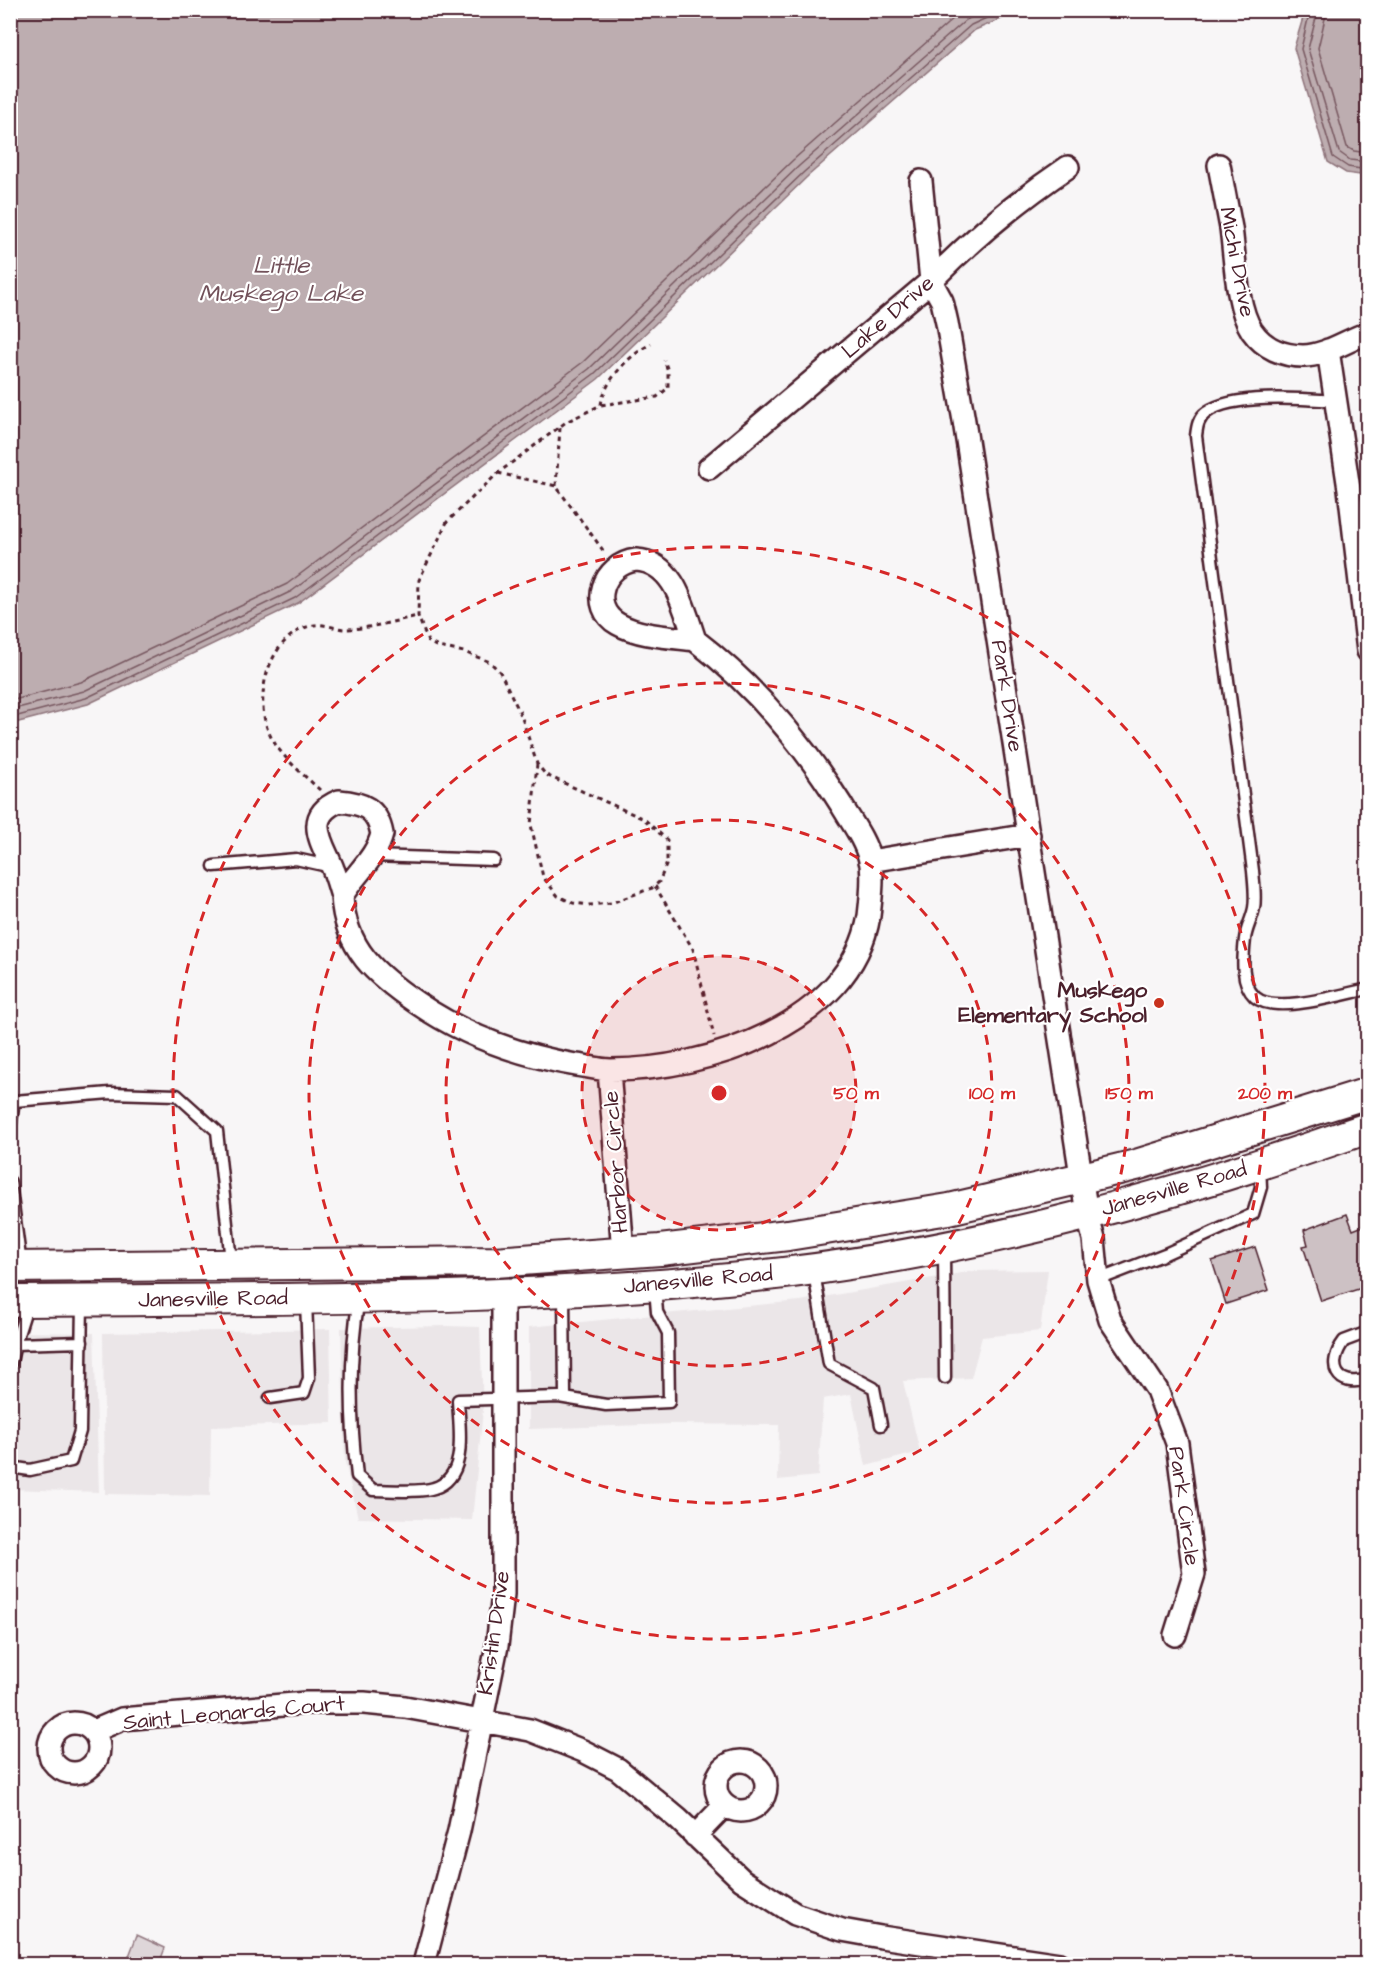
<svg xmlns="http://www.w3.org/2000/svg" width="1378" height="1975" font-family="'Architects Daughter',sans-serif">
<rect width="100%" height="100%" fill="#f8f6f7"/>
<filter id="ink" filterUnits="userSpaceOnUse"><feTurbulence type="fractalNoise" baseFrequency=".0167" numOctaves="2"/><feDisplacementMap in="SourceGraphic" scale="12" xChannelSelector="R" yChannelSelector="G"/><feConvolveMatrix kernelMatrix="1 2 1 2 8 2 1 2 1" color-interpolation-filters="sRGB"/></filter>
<g filter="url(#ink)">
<!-- built -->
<path fill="#ebe6e8" d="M1048 1270 1040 1331 982 1337 971 1378 903 1381 920 1452 866 1466 851 1394 823 1399 818 1476 778 1480 779 1425 671 1424 529 1429V1327L800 1301 973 1271Z
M446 1326 480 1327 483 1410 472 1520 358 1518 345 1462 341 1328Z
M330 1329 332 1423 211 1427 210 1496 105 1494 103 1333Z
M11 1332 94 1333 99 1492 11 1489Z"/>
<!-- green -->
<path fill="#ded6d9" stroke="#947a82" stroke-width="1.5" d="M137 1935 165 1948 159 1964H126Z"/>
<!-- water -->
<path fill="#bdadb0" stroke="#8f747b" stroke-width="1.5" d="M11 10H1019L1020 11 975 30 808 176 598 379 298 603 88 704 11 724Z
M1305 11H1367V176L1346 173 1328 162 1294 48Z"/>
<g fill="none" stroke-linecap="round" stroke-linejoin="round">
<!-- shore -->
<path stroke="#785860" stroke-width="1.5" d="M1310 10 1301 49 1333 157 1348 167 1368 170
M1318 10 1308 49 1339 152 1350 160 1368 162
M1327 10 1318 48 1347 147 1354 151 1368 153
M10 701 81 682 287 584 583 362 793 160 963 10
M10 710 84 691 292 591 589 369 799 166 966 20 985 10
M10 718 86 698 295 598 594 374 804 172 971 25 1004 10"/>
</g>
<!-- building -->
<path fill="#cdc1c4" stroke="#4a1f2b" stroke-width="1.5" d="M1347 1214 1353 1230 1363 1226 1368 1240V1286L1321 1301 1303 1246 1308 1245 1304 1230Z
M1255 1247 1269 1290 1226 1304 1212 1261Z"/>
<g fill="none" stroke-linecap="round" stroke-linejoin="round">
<!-- lane casing -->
<g stroke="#4a1f2b" stroke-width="15">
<path id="lane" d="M1337 401C1305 399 1234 393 1207 412 1198 418 1197 427 1196 436L1253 871C1254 883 1256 897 1254 908 1252 919 1246 929 1245 939 1243 957 1240 983 1255 997 1275 1015 1343 994 1368 989
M372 856 494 860
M214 866 296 859 332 867
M10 1129 14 1101 110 1093 177 1095 217 1131 231 1261
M10 1182 21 1265
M944 1250 945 1378
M814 1272 829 1364 874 1388 881 1425
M1098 1280 1165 1254 1253 1214 1261 1187 1260 1165
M564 1294 565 1397
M359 1298C349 1356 350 1418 357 1476L373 1490C389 1490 420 1493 434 1488 469 1477 459 1427 458 1400L559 1397 606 1405 669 1402 668 1333 657 1312 655 1288
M1368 1332 1344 1341C1326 1365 1336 1389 1368 1379
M11 1346 15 1344 28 1303
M10 1366 15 1344 82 1342
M270 1398 304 1393 309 1378 306 1301
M10 1467 30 1470 71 1461 80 1431 82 1301"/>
</g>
<!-- street casing -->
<g stroke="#4a1f2b" stroke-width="26">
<path id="street" d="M1219 165C1223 186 1227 207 1231 228 1235 257 1236 307 1252 331 1264 348 1283 356 1303 356 1325 356 1347 340 1368 333
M921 181 931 281 942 301 947 323 964 421 1087 1214 1094 1239 1098 1280 1110 1320 1157 1390 1177 1443 1194 1574 1175 1635
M1328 350 1349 489 1368 651
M709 468 931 281C972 239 1019 200 1068 167
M636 560C675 562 684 609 695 640 671 637 639 636 618 624 588 607 603 564 636 560Z
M339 801C363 803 377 808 382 834 376 859 354 874 342 896 339 887 337 878 333 869 324 845 301 817 339 801Z
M870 861 1029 835
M342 896C345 949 376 975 417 1003 465 1036 518 1055 576 1065 587 1066 599 1070 611 1070 707 1070 851 1024 869 916 871 899 874 876 870 860 865 840 852 823 842 806 802 742 755 686 695 640
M609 1070 623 1253
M49 1748a25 25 0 1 1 50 0a25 25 0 1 1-50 0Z
M94 1731 122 1719 306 1703H364L405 1707 530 1730 583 1751 618 1769 678 1819 742 1880 795 1914 842 1930 881 1937 1060 1964
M716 1786a25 25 0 1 1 50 0a25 25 0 1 1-50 0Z
M695 1836 724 1806
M424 1964 459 1831 497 1646 503 1594V1295"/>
</g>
<!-- secondary casing -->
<g stroke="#4a1f2b" stroke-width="34">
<path id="secondary" d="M10 1267 495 1262 660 1250 788 1235 949 1209 1082 1178 1136 1165 1368 1093
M10 1301C268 1298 528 1303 784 1273 984 1249 1179 1194 1368 1128"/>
</g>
<!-- path -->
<path stroke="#4a1f2b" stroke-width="3" stroke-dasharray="4.5 4.5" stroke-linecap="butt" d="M601 405C604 381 630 354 651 344
M498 473 556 486 605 553
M556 486 560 428
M537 764 531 825 543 877 558 896 573 903 590 905 611 903 652 888 659 882 667 863V840L644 819 546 775 537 764 521 715 500 672 490 662 464 652 438 647 428 642 418 616 419 580 447 522 498 473 566 422 601 405 657 397 668 388V371L664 360
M320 790C303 774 280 756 270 735 252 699 268 634 314 625 323 623 336 629 345 629 370 629 394 621 418 616
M655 886 693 949 714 1036"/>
<!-- lane -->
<use href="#lane" stroke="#fff" stroke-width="10"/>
<!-- street -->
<use href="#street" stroke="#fff" stroke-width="21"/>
<!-- secondary -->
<use href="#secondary" stroke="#fff" stroke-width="30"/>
</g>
</g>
<!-- distance rings -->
<circle cx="719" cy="1093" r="137" fill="#d62828" fill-opacity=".12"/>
<g fill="none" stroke="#d62828" stroke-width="3" stroke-dasharray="10 8">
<circle cx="719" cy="1093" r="137"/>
<circle cx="719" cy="1093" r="273"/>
<circle cx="719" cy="1093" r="410"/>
<circle cx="719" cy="1093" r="546"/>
</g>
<!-- markers -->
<circle fill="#c8321e" stroke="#fff" stroke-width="2" cx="1159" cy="1003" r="6"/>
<g text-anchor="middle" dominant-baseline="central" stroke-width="4.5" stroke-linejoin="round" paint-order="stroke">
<!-- street labels -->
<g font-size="22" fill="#4a1f2b" stroke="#fff">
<text transform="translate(1237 262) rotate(79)">Michi Drive</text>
<text transform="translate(888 317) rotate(-41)">Lake Drive</text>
<text transform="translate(1007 696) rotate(81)">Park Drive</text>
<text transform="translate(616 1162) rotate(-94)">Harbor Circle</text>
<text transform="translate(1174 1189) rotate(-16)">Janesville Road</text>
<text transform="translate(698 1280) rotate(-5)">Janesville Road</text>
<text transform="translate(213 1299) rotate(-1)">Janesville Road</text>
<text transform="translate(1184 1506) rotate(82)">Park Circle</text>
<text transform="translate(494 1633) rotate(-82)">Kristin Drive</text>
<text transform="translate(234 1713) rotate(-5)">Saint Leonards Court</text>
</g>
<!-- poi labels -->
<g font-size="22" font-weight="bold" fill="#4a1f2b" stroke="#fff" text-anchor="end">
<text x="1147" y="990">Muskego<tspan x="1147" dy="25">Elementary School</tspan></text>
</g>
<!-- water labels -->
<g font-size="24" font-style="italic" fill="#72515a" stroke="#fff">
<text x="281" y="266">Little<tspan x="281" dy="28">Muskego Lake</tspan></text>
</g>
</g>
<circle cx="719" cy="1093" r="9" fill="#d62828" stroke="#fff" stroke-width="3"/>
<g font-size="18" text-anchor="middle" font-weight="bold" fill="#d62828" stroke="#fff" stroke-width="4.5" stroke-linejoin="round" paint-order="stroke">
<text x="856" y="1099">50 m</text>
<text x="992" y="1099">100 m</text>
<text x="1129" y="1099">150 m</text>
<text x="1265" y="1099">200 m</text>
</g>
<!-- margin -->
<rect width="1378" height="1975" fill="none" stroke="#fff" stroke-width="36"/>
<rect x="18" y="18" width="1342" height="1939" fill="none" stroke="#4a1f2b" stroke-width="2" filter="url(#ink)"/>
</svg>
